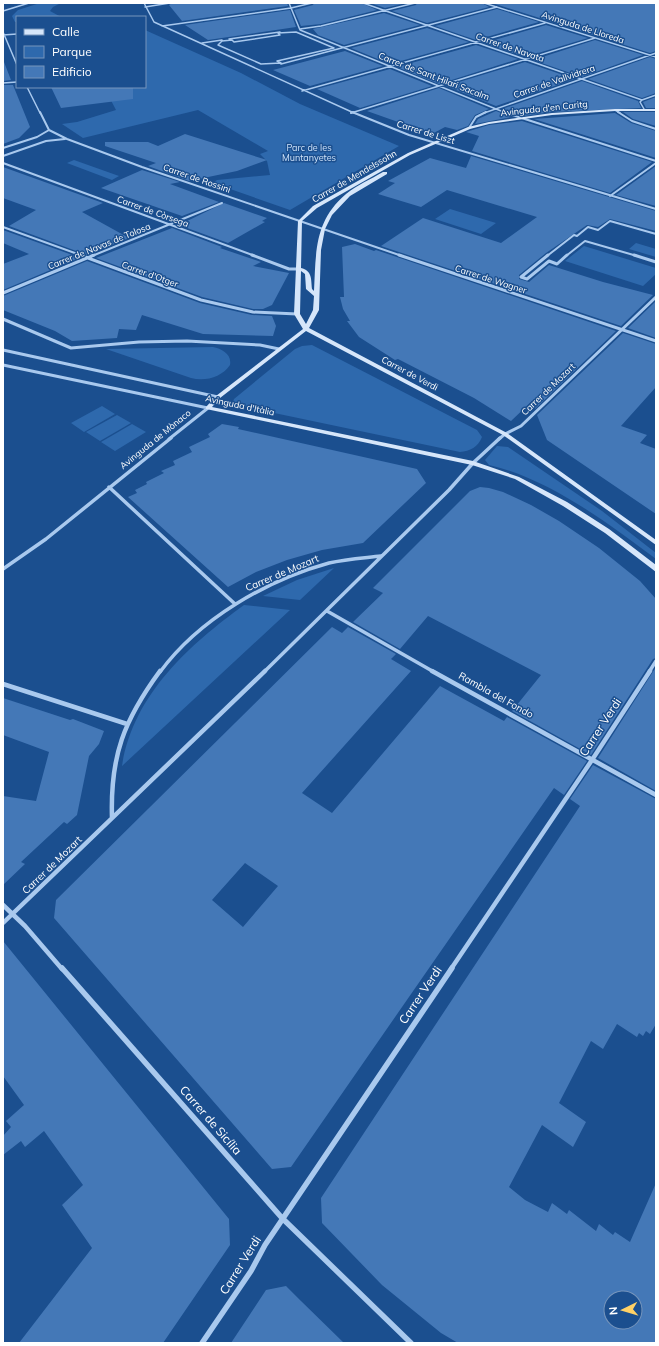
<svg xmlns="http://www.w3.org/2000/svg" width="659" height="1346" font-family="Mulish,sans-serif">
<rect width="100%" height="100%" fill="#1b4f8f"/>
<!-- green -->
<path fill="#2e69ad" d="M40 3H61L53 7 50 11 61 17H17V22H15L12 16 18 10Z
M145 30 241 73 300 104 399 146 290 210 213 183 217 180 270 175 267 161 260 154 268 151 198 110 83 138 62 124 77 122 116 110 104 87H145Z
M74 160 119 176 112 180 67 163Z
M450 209 496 223 481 234 435 219Z
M636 243 656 249V257L629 249Z
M584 246 656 268V274L643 286 565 261Z
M312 345 477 430 482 437C478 447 470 451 460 452L236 405 233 402 234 399 295 349 302 346Z
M213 347C222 349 232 354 230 365 222 377 205 382 191 378L106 349Z
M102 406 115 414 84 432 71 423Z
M117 415 131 423 100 441 86 432Z
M132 424 146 432 115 451 101 442Z
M497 446 508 447 602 511 656 553V559C608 523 548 478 489 465L485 460Z
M334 568 300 600 263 596 297 580Z
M244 605 290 610 122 766C133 695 189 645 244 605Z"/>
<!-- building -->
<path fill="#4478b7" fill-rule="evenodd" d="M172 3H287L288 6 182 21 169 5Z
M314 3H361L377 10 321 24 301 26 294 10 313 5Z
M370 3H406L385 8Z
M417 3H482L489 7 427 23 392 11 416 5Z
M492 3H656V51L650 53Z
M497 9 539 22 476 40 435 26Z
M290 10 296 27 208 40 185 25Z
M384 13 420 25 344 45 318 35 313 29Z
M546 25 588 38 525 57 484 43Z
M427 28 469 42 390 64 351 48Z
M595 40 643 55 582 77 533 60Z
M476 45 518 59 439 84 397 67Z
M345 51 383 66 310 86 273 70Z
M650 57 656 59V93L642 98 588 79Z
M3 62H4L11 80 3 81Z
M525 62 575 79 496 106 446 86Z
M390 69 432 86 360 108 317 89Z
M582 81 638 101 641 108 552 112 523 116 502 109Z
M3 85H13L30 127 19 138 3 144Z
M51 87H133V99L61 108Z
M439 88 489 109 475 115 468 126 457 130 445 127 432 134 367 111Z
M656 97V108H646L643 102Z
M496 111 511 117 475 124 478 119Z
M623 112H656V126L633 119Z
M615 113 631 123 656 131V158L534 119Z
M522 121 652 162 610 193 472 151 479 136 466 132 489 125Z
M185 134 267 160 237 171 189 181 148 166 156 163 105 146V142H148L158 146Z
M471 156 656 211V231L610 219 598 227 587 225 546 253 519 275V279L529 282 549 265 603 282 653 295 621 326 381 246 423 218 501 243 537 217 447 190 421 207 378 194 395 183 388 181 430 158 466 168Z
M656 166V206L616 195Z
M3 167 103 203 82 212 129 238 87 255 9 226 36 210 3 198Z
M142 170 180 182 170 184 219 202 182 216 101 188Z
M224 203 267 218 262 221 265 222 228 243 179 225Z
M172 228 222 247 220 248 261 262 253 266 289 273 272 305 263 309H253L202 297 96 258Z
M3 230 78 257 79 258 3 290V264L29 254 3 243Z
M355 244 374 251 376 250 616 331 535 409 532 401 511 421 474 398 398 359 395 360 359 337 347 321H350L343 309 340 297H344L342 247Z
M87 261 200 303 252 315 272 316 276 326 273 336 203 334 142 315 136 330 119 329 117 338 72 341 55 331 3 310V296Z
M656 301V338L628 328Z
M623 333 656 344V387L621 426 647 435 640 443 656 449V514L547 440 537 415Z
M222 424 239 427 238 429 417 469 426 483 363 543 322 550 287 560 256 572 228 587 128 497 137 493 135 490 147 484 146 482 164 473 161 471 175 465 173 461 192 452 189 447 210 437 208 434Z
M480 487 489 488 503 492 531 505 559 521 599 548 640 581 656 599V658L653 659 591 755 512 711 541 675 428 616 400 649 353 622 383 593 373 588 470 491Z
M332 627 342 633 348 627 396 654 391 659 411 671 302 793 332 813 440 686 504 721 507 717 587 761 564 795 554 788 291 1167 272 1169 54 918 56 900ZM245 863 278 886 243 927 212 900Z
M656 667V791L598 758Z
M3 698 70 720 73 719 104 731 99 744 89 756 77 815 67 824 64 822 21 862 25 864 3 885V796L36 801 49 752 3 735Z
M593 765 656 799V1024L650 1034 646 1031 643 1036 639 1033 637 1037 617 1024 603 1049 591 1041 559 1103 586 1122 573 1147 542 1125 509 1187 525 1200 548 1212 552 1203 567 1214 569 1210 596 1231 599 1224 613 1235 615 1232 630 1242 656 1183V1343H458L441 1333 382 1285 322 1223 321 1198 580 806 570 799ZM611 1298H635V1322H611Z
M3 941 229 1219 230 1245 163 1343H19L92 1248 62 1205 83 1185 44 1131 25 1147 21 1141 3 1155V1136L11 1127 6 1121 24 1105 3 1076Z
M286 1286 301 1301 344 1343H231L266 1290Z"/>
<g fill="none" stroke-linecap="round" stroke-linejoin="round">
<!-- street-far5 -->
<path stroke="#a9c9ee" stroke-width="1.5" d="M144 3 154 22 354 113
M289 3 300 30
M363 3 642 100 640 102 644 109
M484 3 656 57
M145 7 170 3
M3 11 29 3
M162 26 291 8 312 3
M300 29 321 26 415 3
M300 30 506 113
M3 32 17 65
M296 32 334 48 277 61 281 63 261 64 218 45 222 41 232 40 234 42 280 35 278 33Z
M3 35 17 34
M229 39 280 32
M202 43 222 40
M281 64 497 7
M3 83 17 82
M27 87 40 113
M302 91 545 23
M642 100 656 95
M615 110 620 113
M351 113 595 38
M484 113 656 53"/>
<!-- street-far4 -->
<path stroke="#a9c9ee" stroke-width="2" d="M40 112 49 130 67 139 142 167 402 256
M352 112 409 135 656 209
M503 112 656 161
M618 112 632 121 656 129
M351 113 354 112
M469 128 476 117 486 112
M3 148 37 137 49 130
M3 156 46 141 65 139
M3 163 255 256
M610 196 656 163
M3 227 83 256
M92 256 222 203
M547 256 574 235 577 236 588 227 598 230 610 221 656 234
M566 256 585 241 637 256"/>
<!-- street-far3 -->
<path stroke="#a9c9ee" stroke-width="3" d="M80 255 201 300 253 312 297 314
M252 255 289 269H298
M399 255 656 341
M548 255 521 277 527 279 549 261 557 264 567 255
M634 255 656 262
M3 293 94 255
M3 319 71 348 139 342 187 341 260 345 279 349
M3 350 218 397
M3 365 208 408
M169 439 208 408
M499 439 505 434 521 426 656 297"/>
<!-- street-far2 -->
<path stroke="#a9c9ee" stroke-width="3.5" d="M109 487 235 604
M3 569 46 539 171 438
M327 611 434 672
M160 672C199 619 267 580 329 563 346 559 364 558 381 556
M264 672 449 490 473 463 500 438
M649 672 656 661"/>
<!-- street-far1 -->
<path stroke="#a9c9ee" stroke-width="4.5" d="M432 671 656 795
M3 684 127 724
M112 818C110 756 124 720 160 671
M3 905 25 926 62 969
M3 923 265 671
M451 969 592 760 650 671"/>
<!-- street -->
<path stroke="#a9c9ee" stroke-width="5.5" d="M62 968 282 1218 411 1343
M202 1343 251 1271 265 1245 452 968"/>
<!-- secondary -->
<path fill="#d6e6fa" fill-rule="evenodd" d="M615 109H656V111H615L552 115 489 124 470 129 410 155 317 208 302 221 301 268C312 271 311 278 312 289L314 291C316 253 314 221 346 194 357 185 371 179 383 172H387V174L350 196 332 215 325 229 321 250 319 310 309 328 507 433 656 540V545L503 435 306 331 220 398 212 407 473 461 519 477 567 502 609 529 656 565V572L605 533 563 506 515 479 472 465 206 409V407L216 396 303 329 294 314 298 221 313 206 408 153 468 127 489 122 552 113ZM301 271 305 274 306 289 314 296 313 310 306 324 300 314Z"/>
</g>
<g text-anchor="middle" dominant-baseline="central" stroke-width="3" stroke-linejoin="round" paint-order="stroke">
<!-- far-street labels -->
<g font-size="9" fill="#fff" stroke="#1b4f8f">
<text transform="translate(583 27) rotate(18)">Avinguda de Lloreda</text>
<text transform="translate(510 47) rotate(19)">Carrer de Navata</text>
<text transform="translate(434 76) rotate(21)">Carrer de Sant Hilari Sacalm</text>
<text transform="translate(554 81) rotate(-19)">Carrer de Vallvidrera</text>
<text transform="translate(544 108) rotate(-6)">Avinguda d'en Caritg</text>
<text transform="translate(426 132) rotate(17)">Carrer de Liszt</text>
<text transform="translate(354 176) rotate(-30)">Carrer de Mendelssohn</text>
<text transform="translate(197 178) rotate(19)">Carrer de Rossini</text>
<text transform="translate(153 211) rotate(20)">Carrer de Còrsega</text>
<text transform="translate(99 246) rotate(-22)">Carrer de Navas de Tolosa</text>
<text transform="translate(150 274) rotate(20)">Carrer d'Otger</text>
<text transform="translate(491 279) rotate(18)">Carrer de Wagner</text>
<text transform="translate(410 373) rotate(28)">Carrer de Verdi</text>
<text transform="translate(548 389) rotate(-44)">Carrer de Mozart</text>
<text transform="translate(240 405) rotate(12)">Avinguda d'Itàlia</text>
<text transform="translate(155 439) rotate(-39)">Avinguda de Mònaco</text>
</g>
<!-- far-park labels -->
<g font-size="9" fill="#cfe3fa" stroke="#1b4f8f">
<text x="309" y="147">Parc de les<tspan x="309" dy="10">Muntanyetes</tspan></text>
</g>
<!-- street labels -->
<g font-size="10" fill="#fff" stroke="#1b4f8f">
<text transform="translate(282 573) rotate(-23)">Carrer de Mozart</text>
<text transform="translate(496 695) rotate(29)">Rambla del Fondo</text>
<text transform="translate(52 865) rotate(-44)">Carrer de Mozart</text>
</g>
<!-- near-street labels -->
<g font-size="12" fill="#fff" stroke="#1b4f8f">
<text transform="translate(600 727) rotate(-57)">Carrer Verdi</text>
<text transform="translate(420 995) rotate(-56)">Carrer Verdi</text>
<text transform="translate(211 1120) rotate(49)">Carrer de Sicília</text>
<text transform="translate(240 1265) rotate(-58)">Carrer Verdi</text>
</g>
</g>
<!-- border -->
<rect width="659" height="1346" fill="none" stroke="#ffffff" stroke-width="8"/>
<!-- legend -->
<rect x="16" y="16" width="130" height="72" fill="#1b4f8f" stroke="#7695bc"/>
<rect x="24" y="29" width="20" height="6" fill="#d6e6fa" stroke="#7695bc"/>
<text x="52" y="36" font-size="12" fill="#ffffff">Calle</text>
<rect x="24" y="46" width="20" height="12" fill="#2e69ad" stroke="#7695bc"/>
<text x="52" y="56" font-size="12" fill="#ffffff">Parque</text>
<rect x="24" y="66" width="20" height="12" fill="#4478b7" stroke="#7695bc"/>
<text x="52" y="76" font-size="12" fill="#ffffff">Edificio</text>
<!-- north arrow -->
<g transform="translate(623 1310) rotate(265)"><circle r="19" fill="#1b4f8f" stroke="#7695bc"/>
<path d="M0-3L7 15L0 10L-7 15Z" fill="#ffd166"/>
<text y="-6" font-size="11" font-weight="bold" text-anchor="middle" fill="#ffffff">N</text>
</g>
</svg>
